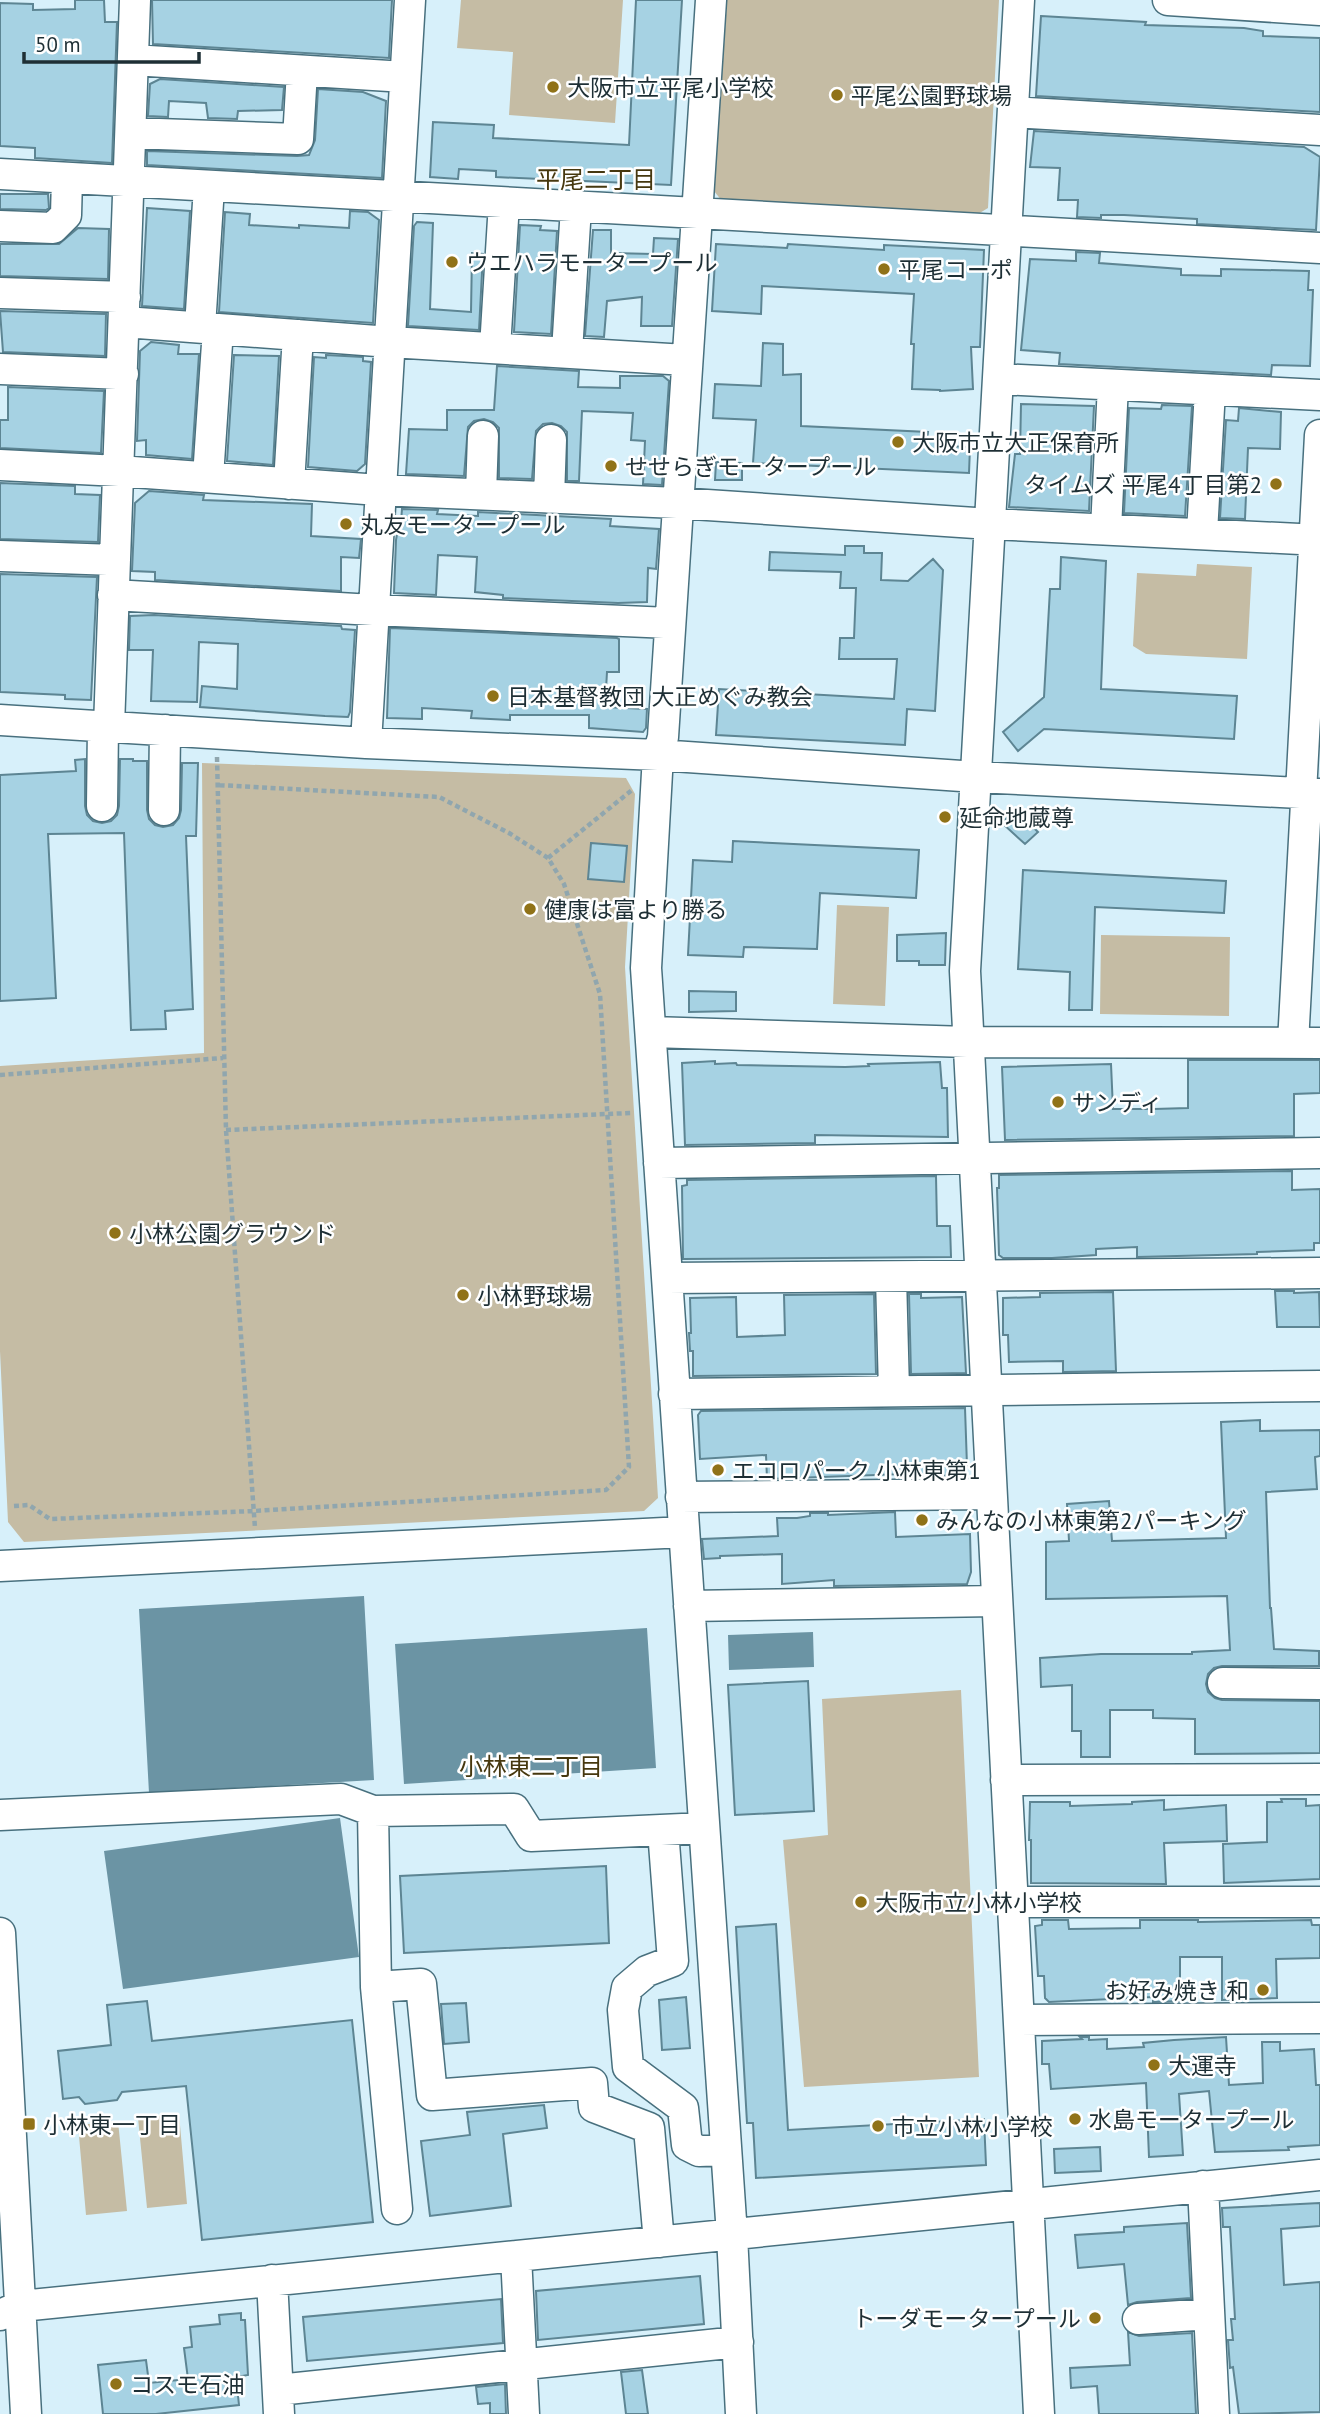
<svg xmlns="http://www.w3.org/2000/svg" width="1320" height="2414" font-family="'PT Sans','Noto Sans JP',sans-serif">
<rect width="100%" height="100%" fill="#d7f0fa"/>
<!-- green -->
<path fill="#c5bca4" d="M461 0H623L615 123 509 115 513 52 457 48Z
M727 0H999L988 208 978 214 722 201 714 191Z
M1197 564 1252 567 1247 659 1146 654 1133 646 1137 573 1196 576Z
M202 763 626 778 635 794 625 967 658 1498 644 1511 24 1542 8 1522 0 1351V1066L204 1053Z
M837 905 889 907 885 1006 833 1004Z
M1101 935 1230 937 1229 1016 1100 1014Z
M961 1690 979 2077 804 2087 783 1840 828 1835 822 1699Z
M179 2114 187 2204 147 2208 138 2118Z
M118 2121 127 2211 86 2215 78 2125Z"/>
<!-- water -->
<path fill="#6b94a4" d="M364 1596 374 1780 149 1793 139 1609Z
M647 1628 656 1768 404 1784 395 1644Z
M813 1632 814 1667 729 1670 728 1635Z
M340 1818 359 1957 123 1989 104 1851Z"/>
<!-- building -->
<path fill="#a6d2e3" stroke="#5d8593" stroke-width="2" d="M75 0H104L105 22H117L112 163 35 158V148L0 146V3L33 4V10L75 9Z
M152 0H392L389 58 153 44Z
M636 0H682L671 185 496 177V171L459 169 458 179 430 177 433 122 494 125 493 138 629 145Z
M1041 16 1146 22 1145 25 1244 28 1263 31V36L1320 38V112L1036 96Z
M160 79 284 87 282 110 238 111 237 119 208 118 206 103 169 101 168 117 148 116 150 84Z
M318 89 363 92 386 101 382 178 147 165V151L297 156 309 155 315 140Z
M1034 131 1304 147 1320 157 1316 230 1197 224V219L1124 215H1101V218L1077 217 1078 200H1058L1060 168 1030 167Z
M0 194H48L49 208 46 210 0 209Z
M147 208 190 211 184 309 142 306Z
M350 211 368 212 379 220 373 323 219 312 225 212 250 214 249 225 299 228V225L349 228Z
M417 222 433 223 430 309 471 312 472 253 483 254 479 330 408 326 414 226Z
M520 225 541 226 540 230 557 231 551 334 514 332Z
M78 228 109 229 108 279 0 276V244H59Z
M593 230H611V253L653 254 654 238 678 239 672 326H641L642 297 607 301 604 337 585 336Z
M716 244 787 248 788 244 884 250V245L984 250 980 347H971L973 389 940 391V390L912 389 914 344H911L914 294 762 286 761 314 712 311Z
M1076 252 1100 253 1099 263 1181 269V275L1221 276V269L1309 271 1308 290H1313L1310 366 1272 365 1271 375 1059 364 1060 353 1021 350 1030 259 1076 261Z
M0 311 106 314 105 356 3 352Z
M151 342 179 345 178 354H199L192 459 146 455V440L137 441 140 351Z
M763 343 783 344V375L801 374V426L928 432 927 440 944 441V446L970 447 969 473 753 463 756 420 713 418 715 384 761 386Z
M234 355 279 356 273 465 227 461Z
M326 355 363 357V361L371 362 365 464 357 471 308 467 314 357 326 358Z
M497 366 579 371 578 387 620 388V376H663L669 381 662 485 643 484 645 441 631 440 633 413 582 411 579 481H567V432L561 426 552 423 543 424 536 431 532 479 499 478V428L493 422 484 419 474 421 468 427 464 476 406 474 409 429 447 430V410H494Z
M8 387 104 391 101 453 0 448V420H8Z
M1021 404 1094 406 1089 511 1009 507 1015 454H1020Z
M1162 405 1192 406 1185 516 1124 513 1129 408 1161 409Z
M1239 408 1281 412 1280 449 1248 448 1245 519 1220 518 1226 420 1238 421Z
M716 462 742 463V480H715Z
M0 483 75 486V494L100 495 98 542 0 539Z
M149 491 204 495 203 500 312 504 311 536 361 539 359 558 341 557V591L155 580V572L132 571 135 503Z
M402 509 438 510 437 514 478 516V512L611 519 610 526 659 529 656 569 648 568 647 602 618 603 503 598V595L475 592 477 557 438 555 436 595 394 593 396 540 397 534H400Z
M845 546H864V553H882L881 580 908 581 933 559 943 570 935 711 907 709 905 745 716 735 719 689 894 699 897 659H839L840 638H854L856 588H840L841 572 769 570 770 552 845 555Z
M1061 557 1106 561 1101 689 1237 696 1234 739 1044 729 1018 751 1003 732 1044 697 1050 589H1060Z
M0 574 97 577 91 700 65 699V695L0 692Z
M154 615 341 626 342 629 355 630 350 712 348 717 325 716 200 707 202 686 237 689 238 644 199 642 197 702 151 701 153 650H129L130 616Z
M390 628 617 638 619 639V672H607L605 707 647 709 646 728 643 732 589 728V715H510V720L471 718 472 711 422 708V719L387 718Z
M85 759V806L87 815 93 821 102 823 111 821 117 815 119 806 120 759H133V761H147V810L149 819 155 825 163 827 173 825 179 818 181 810 182 763H198L196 836H186L193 1009 165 1011 166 1029 131 1030 124 833 48 834 56 998 0 1001V775L76 771 75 760Z
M1015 810 1038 832 1025 844 1002 823Z
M733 841 919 850 916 898 820 893 817 949 744 947 743 957 688 955 693 860 732 862Z
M591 843 627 846 624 882 588 879Z
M1023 870 1226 881 1224 913 1095 907 1092 1010H1069L1070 972 1018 969Z
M946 933 945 965H919V961H897V935Z
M689 991 736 992V1011L689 1012Z
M1188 1060H1320V1093L1294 1094V1136L1005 1140 1002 1067 1111 1064 1113 1109H1154L1188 1108Z
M715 1061V1064L736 1063 737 1065 845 1067 869 1066 868 1064 940 1062 942 1088H947L948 1137 815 1135V1143L685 1145 682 1063Z
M1292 1171V1190L1320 1189V1243H1314V1250L1257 1252V1254L1137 1257V1247L1096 1249V1255L1052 1258H1003L999 1255 997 1188H999V1175Z
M936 1176 937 1226H950L951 1257 683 1259 682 1186 687 1185V1180Z
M1275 1291H1294V1293L1319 1292 1320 1327H1277Z
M1113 1292 1116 1371 1063 1372V1361L1009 1362 1008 1335H1003V1298L1040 1297V1293Z
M874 1294 876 1374 693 1376V1351H690L689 1333H691L690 1298 736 1297 737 1337 785 1335 784 1295Z
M909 1294H921V1298L962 1297 966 1373 911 1374Z
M965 1408 967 1466 959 1475 903 1477V1474L767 1479 766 1455 700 1459 698 1415 701 1411Z
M1260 1420V1431L1320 1430V1456L1315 1457 1317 1489 1266 1492 1270 1608H1271L1274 1649 1319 1651V1666H1222L1214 1668 1208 1674 1206 1684 1208 1692 1215 1698 1222 1700 1320 1701V1753L1195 1754V1719L1153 1718V1710H1110V1757H1081V1731H1072V1685L1041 1687 1040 1658 1101 1654H1192V1652L1230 1650 1227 1596 1046 1599V1542L1069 1541 1067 1504 1109 1501 1112 1541 1226 1538 1221 1422Z
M895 1512 896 1537 970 1534 971 1572 967 1584 834 1586V1580L782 1584V1554L720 1556V1558L704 1559 702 1539 778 1536 777 1518H797L810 1516V1513H828V1515Z
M808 1681 814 1811 735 1815 728 1685Z
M1281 1799H1306V1806L1320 1805V1879L1224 1883 1223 1844 1267 1842V1802H1282Z
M1164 1800V1810L1226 1805 1227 1841 1164 1843 1166 1884 1031 1883V1840H1029L1030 1802H1070V1806L1132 1804V1802Z
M606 1866 609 1943 404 1953 400 1876Z
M1042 1920H1068L1069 1929 1140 1928V1920H1198V1922L1311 1920 1312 1925H1320V1958L1276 1959 1277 1998 1222 2000V1957H1180V2001L1153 2002V1997L1049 2002 1045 1998 1044 1976H1038L1035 1926 1042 1925Z
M776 1924 788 2130 984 2119 986 2165 756 2178 753 2123H747L736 1927Z
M686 1997 690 2048 662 2050 659 2000Z
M147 2001 152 2041 352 2020 373 2222 202 2240 186 2086 122 2092 117 2100 85 2104 79 2097 63 2099 58 2051 111 2045 107 2005Z
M466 2003 469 2042 444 2044 441 2004Z
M1080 2037H1089V2040L1107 2039V2049L1144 2047 1143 2043 1174 2040 1226 2037 1229 2085 1263 2083 1262 2042H1280V2051L1314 2049 1316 2085H1320V2145L1288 2147 1289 2150 1215 2152 1209 2091 1179 2094 1183 2155 1149 2157 1146 2083 1051 2089 1049 2064H1042V2041L1082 2039Z
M544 2105 547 2128 503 2134 511 2206 430 2216 421 2141 470 2135 467 2112Z
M1100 2147 1101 2171 1055 2173 1054 2149Z
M1320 2203V2226L1281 2229 1284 2285 1320 2282V2412L1239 2414 1233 2367 1230 2368 1228 2340H1233L1231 2319H1235L1230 2227H1223L1222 2208Z
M1187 2223 1191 2298 1137 2302 1128 2305 1124 2264 1078 2268 1075 2235 1124 2232V2227Z
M700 2276 704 2324 538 2340 536 2291Z
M501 2299 503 2343 307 2361 303 2317Z
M241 2313V2320H245L248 2375 236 2377 239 2405 156 2414H103L98 2365 146 2360 149 2383 188 2379 184 2348 192 2347 190 2327 220 2324 219 2315Z
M1128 2332 1139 2336 1192 2333 1196 2414H1099L1097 2386 1071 2388 1070 2368 1130 2365Z
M642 2370 648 2414H626L621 2372Z
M505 2384 506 2414H490V2403L478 2404 476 2387Z"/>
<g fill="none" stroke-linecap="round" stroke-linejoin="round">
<!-- minor casing -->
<g stroke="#48707e" stroke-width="33">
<path id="minor" d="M711 0 663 737 658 755 646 968 732 2235 741 2414
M1019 0 965 971 1039 2414
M1168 0 1320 10
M133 60 405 77
M1013 112 1320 130
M131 133 298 139 302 71
M0 174 1320 248
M0 226 53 228 66 215 67 179
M0 293 125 297
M125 322 390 342 686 360
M200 327 209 187
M495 348 504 203
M567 352 576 207
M0 369 123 374
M999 379 1320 395
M0 465 119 471 379 490 677 503 990 524 1320 540
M208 477 218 329
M289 484 298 335
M481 494 483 436
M549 498 551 440
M1106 529 1113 385
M1202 533 1210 390
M0 556 115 560
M113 595 373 610 670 623
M0 720 366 743 658 755 976 777 1320 794
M109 727 135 0
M366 743 410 0
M102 806 103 727
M164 810 165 730
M651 1032 967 1042 1320 1043
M1293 1043 1306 803 1301 793 1320 435
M659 1163 1320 1153
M891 1277 894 1391
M667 1278 1320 1273
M674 1394 1320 1386
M681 1497 991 1494
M0 1566 684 1532
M689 1606 996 1601
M1223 1683 1320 1684
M1006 1780 1320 1779
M373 1811 376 1987 397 2209
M0 1815 341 1799 373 1811 514 1809 531 1836 704 1828
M663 1830 673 1961 647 1971 627 1988 623 2010 628 2067 683 2108 687 2145 699 2151 726 2150
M1012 1902H1320
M0 1933 26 2414
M376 1987 421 1984 432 2095 592 2083 594 2107 649 2128 659 2242
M1019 2020 1320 2018
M1203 2186 1214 2414
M516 2256 524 2414
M272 2280 279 2414
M0 2315 21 2306 1320 2175
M1138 2319 1209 2314
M278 2390 738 2342"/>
</g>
<!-- path -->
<path stroke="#90a6ae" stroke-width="4.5" stroke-dasharray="5 3.5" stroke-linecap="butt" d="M217 757 226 1130 255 1528
M548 858 632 790
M0 1075 223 1058
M226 1130 631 1113
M14 1506 29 1505 50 1519 254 1511 606 1490 629 1467 600 994 564 884 548 858 509 833 439 797 217 785"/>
<!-- minor -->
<use href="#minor" stroke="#fff" stroke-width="30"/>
</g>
<!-- markers -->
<g fill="#907218" stroke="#fff" stroke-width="2.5">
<circle cx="553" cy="87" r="7"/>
<circle cx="837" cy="95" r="7"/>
<circle cx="452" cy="262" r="7"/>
<circle cx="884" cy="269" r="7"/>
<circle cx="898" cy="442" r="7"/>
<circle cx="611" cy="466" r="7"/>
<circle cx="1276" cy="484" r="7"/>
<circle cx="346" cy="524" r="7"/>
<circle cx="493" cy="696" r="7"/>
<circle cx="945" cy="817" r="7"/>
<circle cx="530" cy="909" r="7"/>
<circle cx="1058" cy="1102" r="7"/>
<circle cx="115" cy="1233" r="7"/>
<circle cx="463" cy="1295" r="7"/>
<circle cx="718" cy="1470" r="7"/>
<circle cx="922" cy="1520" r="7"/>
<circle cx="861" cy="1902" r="7"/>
<circle cx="1263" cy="1990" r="7"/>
<circle cx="1154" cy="2065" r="7"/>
<circle cx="1075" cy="2119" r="7"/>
<rect x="22" y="2117" width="14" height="14" rx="3.5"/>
<circle cx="878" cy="2126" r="7"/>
<circle cx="1095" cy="2318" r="7"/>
<circle cx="116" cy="2384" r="7"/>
</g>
<g text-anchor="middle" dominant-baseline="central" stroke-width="5" stroke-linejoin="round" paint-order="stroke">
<!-- poi labels -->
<g font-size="23" fill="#1e2f35" stroke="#fff" text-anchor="start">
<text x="567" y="87">大阪市立平尾小学校</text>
<text x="851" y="95">平尾公園野球場</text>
<text x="466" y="262">ウエハラモータープール</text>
<text x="898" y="269">平尾コーポ</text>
<text x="912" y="442">大阪市立大正保育所</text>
<text x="625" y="466">せせらぎモータープール</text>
<text x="1262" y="484" text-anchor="end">タイムズ 平尾4丁目第2</text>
<text x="360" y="524">丸友モータープール</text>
<text x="507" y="696">日本基督教団 大正めぐみ教会</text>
<text x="959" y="817">延命地蔵尊</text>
<text x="544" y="909">健康は富より勝る</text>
<text x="1072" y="1102">サンディ</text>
<text x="129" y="1233">小林公園グラウンド</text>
<text x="477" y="1295">小林野球場</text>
<text x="732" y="1470">エコロパーク 小林東第1</text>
<text x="936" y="1520">みんなの小林東第2パーキング</text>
<text x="875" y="1902">大阪市立小林小学校</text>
<text x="1249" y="1990" text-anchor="end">お好み焼き 和</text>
<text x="1168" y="2065">大運寺</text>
<text x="1089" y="2119">水島モータープール</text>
<text x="43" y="2124">小林東一丁目</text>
<text x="892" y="2126">市立小林小学校</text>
<text x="1081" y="2318" text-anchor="end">トーダモータープール</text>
<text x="130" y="2384">コスモ石油</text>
</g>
<!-- neighbourhood labels -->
<g font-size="24" fill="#46380f" stroke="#fff">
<text x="596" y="179">平尾二丁目</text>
<text x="531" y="1766">小林東二丁目</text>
</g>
</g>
<!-- scale -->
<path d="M24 52v10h175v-10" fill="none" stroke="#1e2f35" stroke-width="3.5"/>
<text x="35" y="52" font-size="21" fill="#1e2f35" stroke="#ffffff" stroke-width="5" paint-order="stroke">50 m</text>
</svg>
